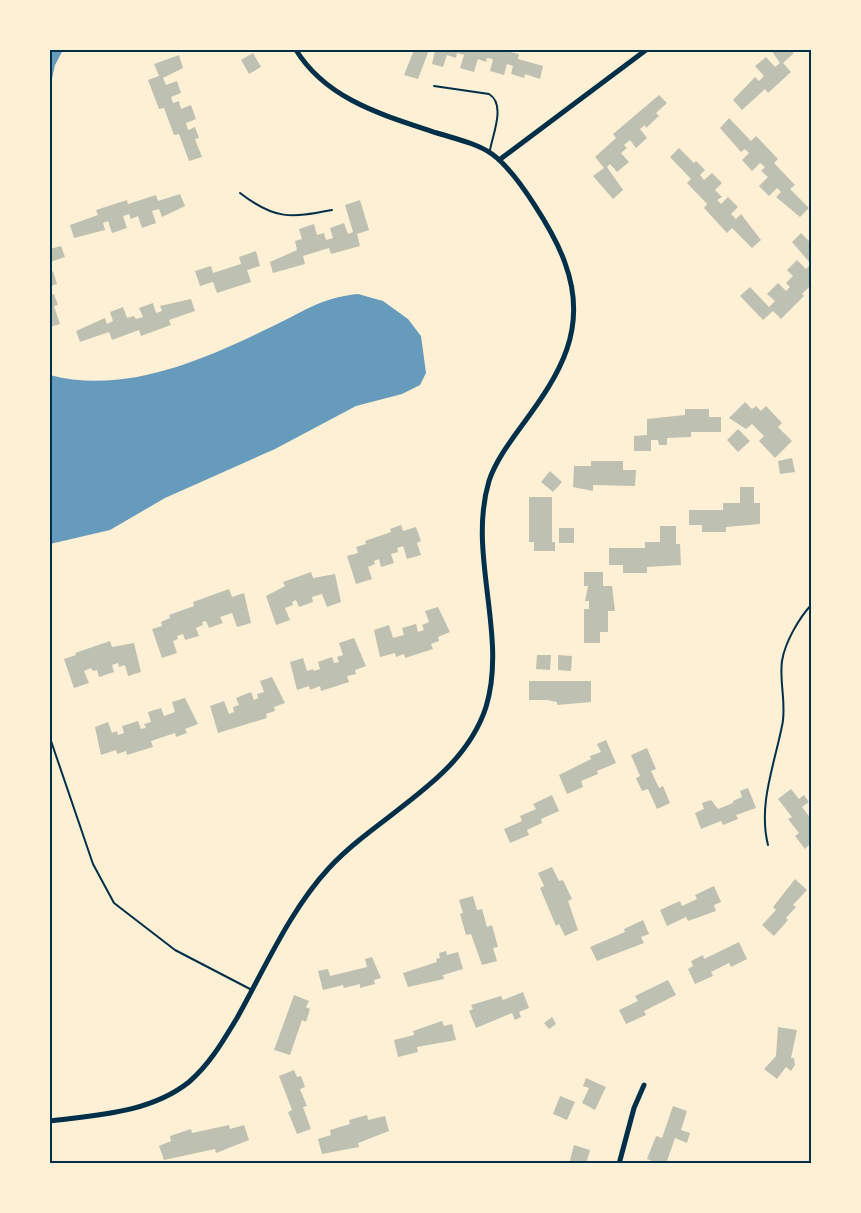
<svg xmlns="http://www.w3.org/2000/svg" width="861" height="1213" font-family="'Times New Roman',serif">
<rect width="100%" height="100%" fill="#fdf0d5"/>
<!-- water -->
<path fill="#669bbc" d="M52 50H63L55 65 50 88Z
M358 294 383 301 408 319 421 336 426 373 420 385 402 394 356 406 275 449 165 498 110 530 50 544V375C124 395 203 360 269 328 304 312 319 298 358 294Z"/>
<!-- building -->
<path fill="#bec0b2" d="M414 50H429L418 79 404 75Z
M431 50H501L519 54 518 59 543 66 540 79 525 74 524 78 511 74 513 66 507 64 504 75 490 71 493 59 487 58 486 62 478 59 474 72 460 68 464 55 457 53 456 58 447 55 443 67 432 64 435 51Z
M771 50H790L794 53 783 63 791 72 768 93 765 89 742 110 733 100 755 77 759 81 764 76 755 66 766 57 775 67 780 63Z
M253 53 261 67 249 74 241 60Z
M179 55 183 68 163 78 166 85 177 81 181 93 171 97 173 103 179 101 181 109 191 105 196 119 186 123 188 130 195 127 199 138 195 139 202 157 189 161 179 134 174 135 164 108 159 109 148 80 159 76 154 64Z
M659 95 667 103 656 113 659 116 646 128 645 125 640 129 647 138 636 148 630 140 624 145 627 148 621 153 629 162 617 172 610 164 607 167 623 190 613 199 593 176 604 168 595 157 616 138 613 134Z
M729 118 751 141 756 136 778 159 774 163 795 185 790 189 809 208 800 217 776 197 781 192 777 188 769 196 759 186 768 177 761 171 765 167 760 163 752 171 742 160 749 153 745 149 741 152 720 128Z
M679 148 694 163 696 161 705 170 700 175 704 180 712 173 722 183 715 190 722 197 717 200 721 204 728 197 738 207 731 214 736 219 741 214 761 240 752 248 732 228 727 233 704 208 707 204 687 183 691 179 670 157Z
M180 194 185 206 162 217 159 209 152 211 156 223 142 228 138 216 131 219 129 214 123 216 127 228 112 233 108 221 103 223 105 230 74 238 70 225 98 215 96 210 127 200 128 204 156 195 158 201Z
M360 200 369 230 357 234 360 246 331 254 329 248 303 256 305 264 273 273 270 262 297 250 295 241 302 239 299 229 314 224 317 235 324 233 326 240 333 238 330 228 344 223 348 234 353 232 345 205Z
M801 233 812 244V284L802 294 804 296 781 319 773 311 763 320 740 296 750 287 769 307 775 301 767 294 778 283 786 291 790 287 786 283 793 276 787 270 797 260 806 269 811 264 792 242Z
M61 246 65 257 50 262V249Z
M256 251 260 266 247 270 251 282 217 293 213 282 200 286 195 271 211 266 213 273 241 264 239 257Z
M53 271 57 284 50 286V272Z
M54 294 58 305 54 306 60 324 50 327V295Z
M191 299 195 311 169 320 171 325 141 336 139 330 112 340 109 332 80 342 76 331 105 318 107 324 113 321 110 312 123 307 127 318 134 316 136 319 143 317 139 308 153 303 156 313 162 311 160 306Z
M745 402 752 409 756 406 761 411 766 406 782 423 778 427 792 441 775 458 759 441 764 436 752 424 746 429 729 418Z
M685 409H709V417H721V432H691V437L667 438V445H659L658 440H651V451H634V436L647 435V419L685 415Z
M738 429 750 441 738 452 727 440Z
M792 458 795 472 780 474 778 461Z
M591 461H623V470H636L635 486 593 485V491L573 487 574 466H591Z
M550 471 562 482 553 492 541 482Z
M740 487H754V503H760V524L726 527V532H702V525H689V510H723V503H740Z
M529 497H552V542H555V551H534V542H529Z
M401 525 403 531 416 527 421 541 417 543 421 555 407 559 403 546 397 548 398 552 391 554 394 563 381 567 379 559 374 561 375 564 368 567 372 579 356 584 347 556 358 553 356 547 366 544 365 541 391 532 390 529Z
M660 526H676V544H680L681 565 647 567V573H623V565H609V548H645V542H660Z
M559 528H574V543H559Z
M311 572 313 578 335 574 341 602 327 607 322 594 312 597 313 602 299 607 296 600 292 602 293 605 285 608 290 620 276 625 266 596 285 586 283 582Z
M584 572H603V586H612L615 611H608V632H600V643H584V609H589V601H585L588 586H584Z
M229 589 232 597 244 593 251 623 237 627 232 613 220 617 223 623 209 628 206 621 202 622 203 625 196 628 199 636 185 640 183 634 177 636 178 639 173 641 177 653 162 658 152 629 162 626 161 622 170 618 169 615 194 606 193 602Z
M438 607 450 632 438 637 439 641 431 644 433 649 405 658 404 654 396 657 395 653 380 657 374 630 389 625 393 638 404 635 402 628 416 624 418 632 424 630 422 625 429 622 425 611Z
M354 638 366 666 355 670 356 674 347 676 349 682 321 691 320 686 310 690 309 686 297 690 290 662 303 658 307 671 313 669 314 671 320 669 318 662 332 657 334 663 339 662 337 657 343 655 339 643Z
M110 641 112 647 134 643 141 672 128 676 125 665 119 667 118 663 112 665 114 672 99 677 97 670 93 671 91 668 84 671 89 683 74 688 64 659 76 655 75 653Z
M537 655H551L550 670 536 669Z
M558 655 572 656 571 671 558 670Z
M272 677 285 703 274 707 275 711 266 714 267 718 218 733 210 706 224 701 229 714 234 712 233 707 239 705 236 698 251 692 254 700 258 698 257 694 264 692 260 681Z
M529 681H591V702L557 705V702L547 700H529Z
M185 698 198 724 185 729 187 733 176 737 175 733 151 741 153 747 127 755 126 751 117 754 116 750 101 755 95 727 108 722 112 733 117 731 118 735 124 733 122 726 138 721 141 729 146 728 144 724 151 722 148 712 161 708 164 716 175 712 172 702Z
M606 740 616 763 597 771 598 774 581 781 583 787 567 794 559 775 591 759 590 756 601 752 597 744Z
M647 748 656 769 651 771 659 788 663 786 670 803 657 809 648 789 642 791 636 778 640 776 631 755Z
M748 788 756 808 736 815 738 819 723 825 721 821 701 829 695 813 704 809 702 803 711 800 718 809 733 803V801L742 797 740 791Z
M791 789 799 799 804 795 809 802 802 807 812 820V849L809 845 805 849 795 836 799 833 788 819 792 817 778 799Z
M552 795 559 811 541 819 542 823 527 830 529 835 510 843 504 829 522 821 520 816 536 809 533 804Z
M552 867 559 881 563 880 572 899 568 901 578 930 565 936 559 924 556 926 540 888 544 886 538 873Z
M795 879 807 890 793 905 796 907 786 918 788 920 774 936 762 925 776 910 773 907Z
M714 886 721 902 714 905 716 911 688 921 686 917 667 926 660 910 680 901 682 906 697 899 695 895Z
M473 896 477 910 482 909 487 927 492 925 498 947 493 948 497 961 482 965 471 934 466 935 460 914 463 913 459 900Z
M643 920 649 934 641 937 644 943 597 961 590 947 625 932 624 929Z
M739 942 747 959 731 967 729 963 711 972 713 976 695 984 688 969 693 966 691 961 703 955 704 959Z
M446 951 447 955 458 952 463 969 443 975 444 979 408 987 403 973 437 962 436 959 440 958 439 953Z
M372 957 381 978 374 980 375 984 360 988V984L344 988 343 985 323 990 318 971 328 969 330 976 367 967 365 959Z
M668 980 676 995 644 1011 646 1015 626 1024 619 1010 638 1001 635 996Z
M523 992 529 1008 519 1012 521 1017 515 1020 512 1013 476 1028 469 1011 473 1009 471 1005 501 996 503 1000Z
M294 995 309 1001 306 1007 310 1009 306 1022 302 1020 290 1055 274 1050Z
M552 1017 556 1024 549 1029 544 1023Z
M442 1021 444 1026 452 1024 456 1040 417 1047 418 1052 398 1057 394 1040 414 1035 413 1031Z
M778 1027 797 1030 791 1058H794L795 1065 791 1071 786 1067 777 1079 764 1069 776 1056Z
M294 1070 297 1077 301 1076 305 1087 300 1089 307 1106 303 1107 311 1129 297 1134 288 1112 292 1110 279 1076Z
M586 1078 606 1087 595 1110 582 1103 589 1088 583 1086Z
M560 1096 575 1102 567 1120 553 1114Z
M673 1106 687 1111 681 1130 690 1133 687 1143 675 1138 666 1164H660L647 1159 656 1136 662 1138Z
M367 1115 368 1120 385 1116 389 1131 358 1143 359 1147 322 1154 318 1139 331 1135 330 1130 350 1124 349 1120Z
M229 1125 230 1129 244 1125 249 1140 216 1153 215 1149 164 1160 159 1146 171 1141 170 1136 191 1129 192 1133Z
M574 1145 590 1150 586 1164H569Z"/>
<g fill="none" stroke-linecap="round" stroke-linejoin="round">
<!-- path -->
<path stroke="#003049" stroke-width="2" d="M768 845C758 805 774 766 782 726 787 705 779 682 782 661 785 642 799 618 812 604"/>
<!-- service -->
<path stroke="#003049" stroke-width="2" d="M434 86 489 94C506 104 493 134 490 150
M240 193C275 220 290 218 332 210
M50 738 93 864 114 903 175 950 250 989"/>
<!-- minor -->
<path stroke="#003049" stroke-width="5" d="M499 160 646 50
M50 1121C97 1115 150 1113 189 1082 210 1064 223 1041 237 1018 265 968 290 910 329 868 379 814 462 781 486 707 508 635 467 554 489 481 496 460 510 442 523 424 560 374 589 328 565 263 555 234 517 172 492 154 476 143 456 139 437 133 383 115 327 100 296 50
M619 1164 634 1108 644 1085"/>
</g>
<!-- border -->
<rect width="861" height="1213" fill="none" stroke="#fdf0d5" stroke-width="102"/>
<rect x="51" y="51" width="759" height="1111" fill="none" stroke="#003049" stroke-width="2"/>
</svg>
